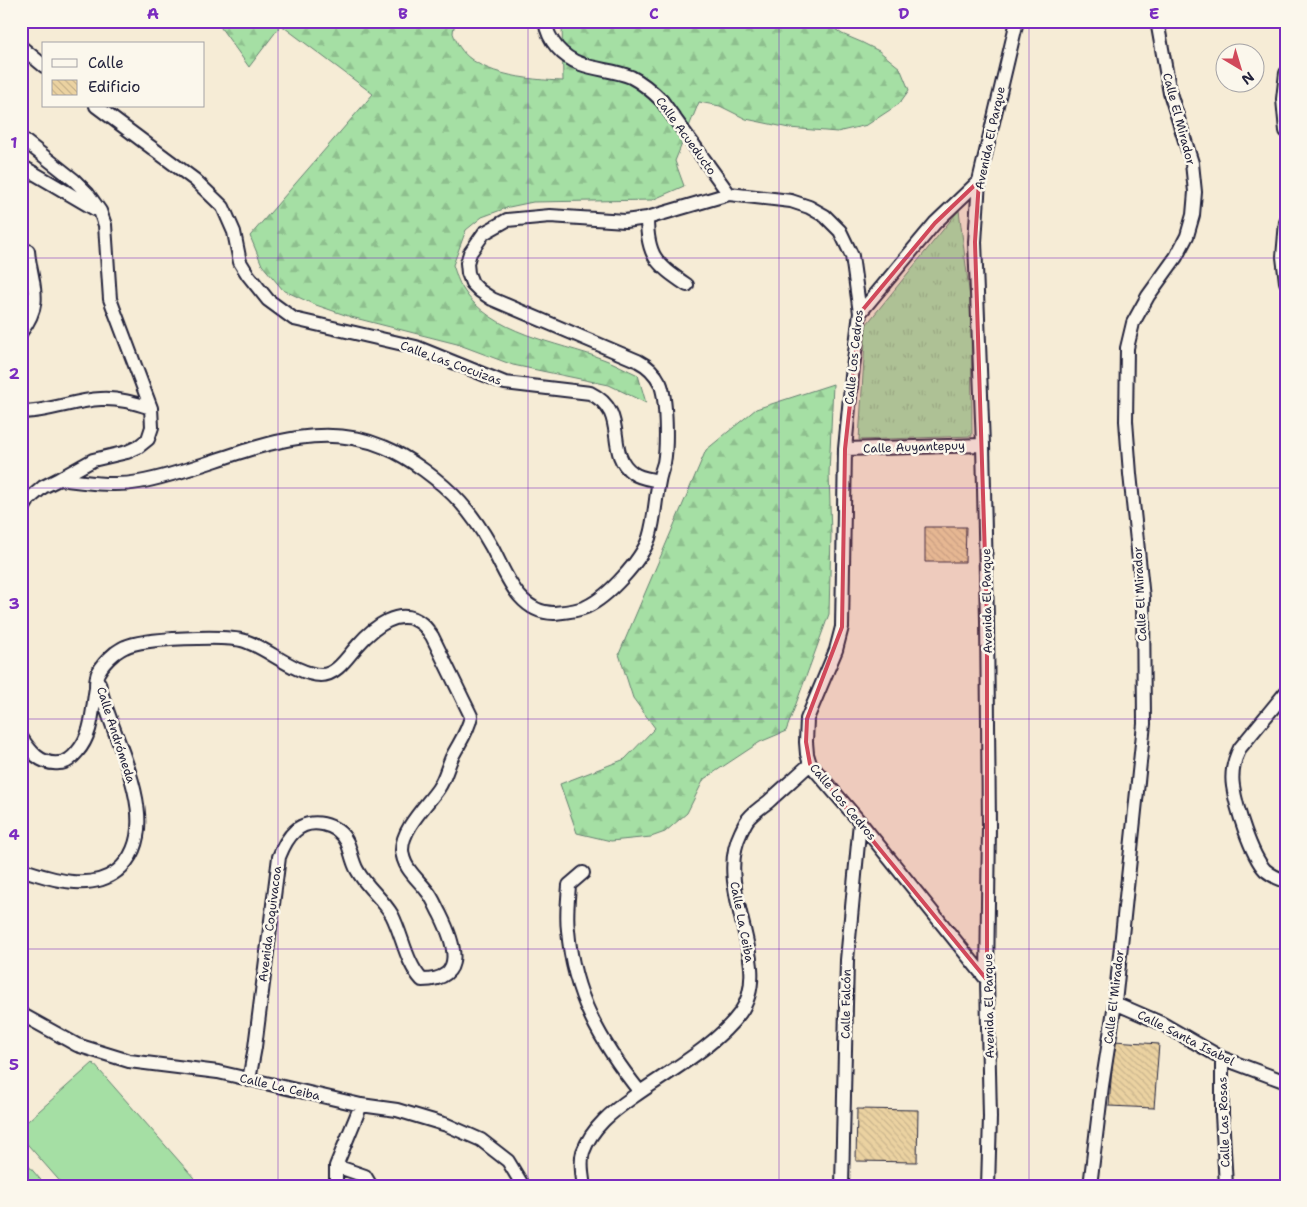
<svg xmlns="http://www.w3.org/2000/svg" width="1307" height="1207" font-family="'Shantell Sans',sans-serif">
<defs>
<pattern id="grass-tufts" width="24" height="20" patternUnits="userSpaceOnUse" patternTransform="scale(1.25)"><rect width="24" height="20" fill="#a5dfa4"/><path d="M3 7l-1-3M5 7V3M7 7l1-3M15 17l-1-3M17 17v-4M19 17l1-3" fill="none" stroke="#8ebf8e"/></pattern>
<pattern id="forest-firs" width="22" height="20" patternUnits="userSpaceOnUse" patternTransform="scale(1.25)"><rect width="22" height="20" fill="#a5dfa4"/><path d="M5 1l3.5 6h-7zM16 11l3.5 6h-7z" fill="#8ebf8e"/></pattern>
<pattern id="building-back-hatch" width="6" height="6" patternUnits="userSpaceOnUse" patternTransform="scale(1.25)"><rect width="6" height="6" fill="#ebd2a1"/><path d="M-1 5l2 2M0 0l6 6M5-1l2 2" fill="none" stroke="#c9b48c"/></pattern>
</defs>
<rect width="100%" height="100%" fill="#f6ecd6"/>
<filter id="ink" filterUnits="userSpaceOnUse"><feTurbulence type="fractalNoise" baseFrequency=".02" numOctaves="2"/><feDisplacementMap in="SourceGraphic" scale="10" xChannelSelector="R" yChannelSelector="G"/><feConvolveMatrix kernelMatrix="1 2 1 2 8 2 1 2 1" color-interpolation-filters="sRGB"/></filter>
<g filter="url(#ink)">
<!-- grass -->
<path fill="url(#grass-tufts)" stroke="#648070" d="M959 210 971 306 972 436 859 440 866 325Z"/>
<!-- forest -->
<path fill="url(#forest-firs)" stroke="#648070" d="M216 21H456C455 25 453 29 453 33 453 33 455 39 456 40 469 75 531 80 563 81L562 21H670L710 27 729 26 732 21H824L842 34 861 42 879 51 900 68 909 90 899 104 867 125 837 132 789 128 746 119 720 106 699 102 675 161 684 186 652 200 533 202 509 207 482 217 466 230 453 265C456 273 458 282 463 289 491 334 557 342 603 359 615 363 627 370 638 375L646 403 609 385 513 365 457 344 351 317 313 304 283 290 262 265 250 236 373 94 281 25 249 67Z
M833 384 829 474 831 534 829 614 786 731 760 742 704 779 687 813 665 832 651 837 611 841 577 833 560 784 625 759 655 728 633 698 619 654 706 450 756 409Z"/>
<!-- pitch -->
<path fill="#a5dfa4" stroke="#648070" d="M93 1063 201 1186H64L21 1137V1127Z
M21 1157 46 1186H21Z"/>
<!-- building -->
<path fill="url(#building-back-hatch)" stroke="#22223b" d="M925 527H966L965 562H925Z
M1114 1041 1159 1044 1154 1108 1109 1106Z
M857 1109 918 1110 917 1162 856 1161Z"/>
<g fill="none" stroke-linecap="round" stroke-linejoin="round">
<!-- minor casing -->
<g stroke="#22223b" stroke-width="16">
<path id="minor" d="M545 21C548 41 562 57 581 64 597 70 615 70 631 77 643 83 652 91 662 101L729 194
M21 47 44 66
M1286 73 1283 99 1286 131
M96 106 195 180 223 207 234 232 240 262 248 275 268 300 294 319 416 347 505 383 590 393C631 413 603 452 633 473 639 478 651 479 659 481
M21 138 74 180 88 194 100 211 105 225 110 299 151 408 152 427 148 439 138 447 127 452 93 460 59 479 43 487 29 499 21 512
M25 168 95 209
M647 218C647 256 656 264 687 285
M1286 222 1283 257 1286 282
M860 313 935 223 979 181
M21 332C45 301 31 284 28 251
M21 412C49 412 75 400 101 399 118 398 135 403 151 408
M845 449 983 445
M59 479C85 482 113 487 139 482 219 468 302 412 384 447 409 457 441 481 460 502 472 515 482 530 491 546 506 573 518 614 555 613 565 612 577 611 586 607 608 597 641 561 649 538 655 519 655 500 659 481 660 475 662 469 664 463 667 447 667 398 660 383 655 373 648 366 638 361L492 299 480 291 472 283 468 273 467 263 470 253 484 233 507 220 550 216 625 221 647 218 729 194 791 201 809 207 825 216 840 231 852 256 860 313 852 376 845 449 842 627 836 650 807 719 806 742 807 754 810 764 860 822 987 980
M1286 692 1240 748C1234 760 1231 773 1233 786 1236 807 1251 855 1265 870 1271 875 1279 879 1286 881
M21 737C30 751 40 765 59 763 67 763 72 758 77 752 93 734 92 710 96 688 96 683 96 677 98 673 102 665 109 658 115 653 118 651 122 648 125 647 143 638 226 635 245 641 269 649 295 674 321 675 337 675 348 656 358 645 373 628 400 605 422 624 426 627 429 632 432 636L471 716C468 732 459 743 452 757 447 768 445 779 438 789 427 805 402 828 402 850 403 868 417 878 427 891 433 898 436 907 440 914 454 942 468 980 422 980 406 963 403 937 392 915 383 899 366 887 357 870 352 861 351 851 347 842 338 823 310 817 295 831 287 838 283 847 279 857L255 1047 249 1080
M21 869C50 879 90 892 117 871 170 827 109 735 99 683
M583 873 569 885C568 900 566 916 568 930 573 995 601 1043 640 1092
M1115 1003 1161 1023 1222 1058 1286 1082
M21 1014 77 1045 129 1061 218 1072 361 1105 397 1110 447 1125 481 1140 508 1161 523 1186
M1222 1058V1114L1226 1186
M336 1166 365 1176 371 1186
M336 1186V1166L361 1105
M584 1186C582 1175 580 1162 583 1152 592 1127 613 1111 633 1097 668 1072 715 1047 740 1013 776 963 712 890 741 832 743 828 745 823 748 819 753 813 761 807 768 802 782 789 796 777 810 764
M842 1186 847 960 860 822
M988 1186 990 1117 987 980 989 826 987 620 983 445 975 242 979 181 1017 21
M1090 1186 1102 1086 1115 1003 1144 724 1143 598 1130 474 1126 421 1127 348 1133 323 1148 296 1176 257 1187 236 1193 215 1195 192 1192 163 1170 93 1157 21"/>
</g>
<!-- minor -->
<use href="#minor" stroke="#fbf7ec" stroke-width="12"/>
</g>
</g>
<!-- marked area -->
<path fill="#d1495b" fill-opacity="0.2" stroke="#d1495b" stroke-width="4" stroke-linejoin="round" d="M979 181 975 242 987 620V980L810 764 806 742 807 719 842 627 845 449 860 313 935 223Z"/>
<!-- grid -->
<path fill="none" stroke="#7b2cbf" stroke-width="1" stroke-opacity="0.55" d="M278 21V1186M528 21V1186M779 21V1186M1029 21V1186M21 258H1286M21 488H1286M21 719H1286M21 949H1286"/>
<g text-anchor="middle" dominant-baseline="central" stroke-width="5" stroke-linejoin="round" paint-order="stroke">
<!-- street labels -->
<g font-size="12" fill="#22223b" stroke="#fbf7ec">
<text transform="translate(1179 119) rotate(75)">Calle El Mirador</text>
<text transform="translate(686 136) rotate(54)">Calle Acueducto</text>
<text transform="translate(990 138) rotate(-78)">Avenida El Parque</text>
<text transform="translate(854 357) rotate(-84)">Calle Los Cedros</text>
<text transform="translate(451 363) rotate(20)">Calle Las Cocuizas</text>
<text transform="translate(914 447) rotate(-2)">Calle Auyantepuy</text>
<text transform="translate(1140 594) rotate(-93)">Calle El Mirador</text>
<text transform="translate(987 601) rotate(-91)">Avenida El Parque</text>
<text transform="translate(116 735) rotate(72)">Calle Andrómeda</text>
<text transform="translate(843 802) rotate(50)">Calle Los Cedros</text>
<text transform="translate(742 922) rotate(79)">Calle La Ceiba</text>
<text transform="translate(270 924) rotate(-83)">Avenida Coquivacoa</text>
<text transform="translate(1114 997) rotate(-83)">Calle El Mirador</text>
<text transform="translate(846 1004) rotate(-89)">Calle Falcón</text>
<text transform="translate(989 1006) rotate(-91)">Avenida El Parque</text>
<text transform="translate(1186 1038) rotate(27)">Calle Santa Isabel</text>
<text transform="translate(280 1087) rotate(13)">Calle La Ceiba</text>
<text transform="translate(1224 1122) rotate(-92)">Calle Las Rosas</text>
</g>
</g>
<!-- margin -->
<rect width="1307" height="1207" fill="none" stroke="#fbf7ec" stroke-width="55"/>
<!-- legend -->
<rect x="42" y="42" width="162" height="65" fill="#fbf7ec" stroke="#a4a2a5"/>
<rect x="52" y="59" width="25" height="8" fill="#fbf7ec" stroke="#a4a2a5"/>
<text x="88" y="68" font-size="15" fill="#22223b">Calle</text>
<rect x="52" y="80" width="25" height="15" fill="url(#building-back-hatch)" stroke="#a4a2a5"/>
<text x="88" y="92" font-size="15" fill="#22223b">Edificio</text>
<!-- north arrow -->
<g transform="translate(1240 68) rotate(142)"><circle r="24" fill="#fbf7ec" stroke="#a4a2a5"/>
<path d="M0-4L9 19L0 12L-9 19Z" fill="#d1495b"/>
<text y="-8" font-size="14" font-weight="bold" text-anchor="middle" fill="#22223b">N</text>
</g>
<rect x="28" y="28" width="1252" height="1152" fill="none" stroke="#7b2cbf" stroke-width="2"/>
<g font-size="16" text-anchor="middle" font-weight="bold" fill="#7b2cbf">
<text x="153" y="19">A</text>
<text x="403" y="19">B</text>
<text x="654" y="19">C</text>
<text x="904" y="19">D</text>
<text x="1154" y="19">E</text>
<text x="14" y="148">1</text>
<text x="14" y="379">2</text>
<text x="14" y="609">3</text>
<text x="14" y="840">4</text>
<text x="14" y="1070">5</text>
</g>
</svg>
